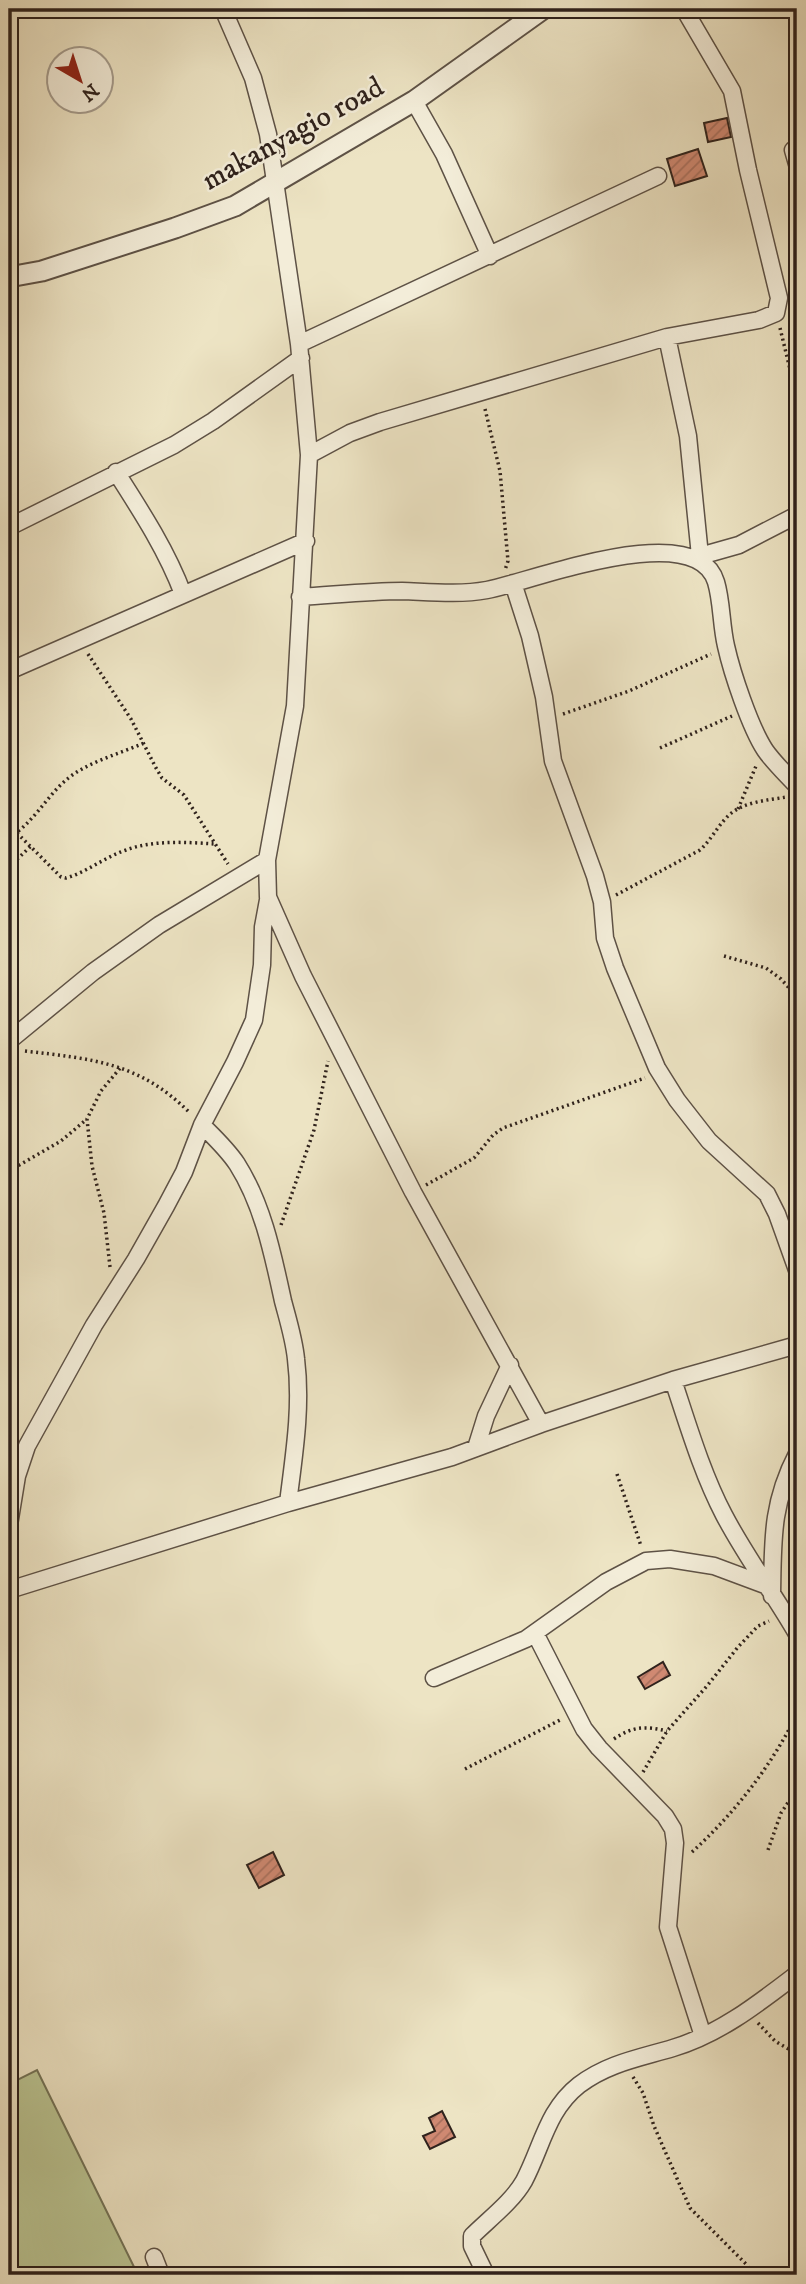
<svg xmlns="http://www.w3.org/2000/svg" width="806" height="2284" font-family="'IM FELL DW Pica',serif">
<defs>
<pattern id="building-hatch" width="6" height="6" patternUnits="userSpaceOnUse" patternTransform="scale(1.75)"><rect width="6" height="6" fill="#d08972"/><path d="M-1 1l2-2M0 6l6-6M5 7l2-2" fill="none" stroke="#a9705d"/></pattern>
</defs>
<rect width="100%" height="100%" fill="#ede4c4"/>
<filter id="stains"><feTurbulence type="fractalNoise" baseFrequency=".00286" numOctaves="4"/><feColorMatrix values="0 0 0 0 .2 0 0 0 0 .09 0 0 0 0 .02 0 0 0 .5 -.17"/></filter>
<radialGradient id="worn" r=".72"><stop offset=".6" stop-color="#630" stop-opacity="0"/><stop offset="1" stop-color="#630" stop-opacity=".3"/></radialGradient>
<!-- grass -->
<path fill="#bac492" stroke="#747357" stroke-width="2" d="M37 2070 138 2275H9V2084Z"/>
<!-- building -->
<path fill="url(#building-hatch)" stroke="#2f221c" stroke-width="2" d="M727 118 731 137 708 142 704 123Z
M698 149 707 176 675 186 667 159Z
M663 1662 670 1675 645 1689 638 1677Z
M273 1852 284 1875 259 1888 247 1865Z
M442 2111 455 2137 430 2149 423 2136 435 2131 429 2118Z"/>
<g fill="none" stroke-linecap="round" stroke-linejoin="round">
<!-- minor casing -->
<g stroke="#5e5246" stroke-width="19">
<path id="minor" d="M223 9 253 78 268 134 299 344 309 455 295 706 267 860 268 897 303 976 413 1192 541 1424
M414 101 444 154 490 256
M793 150 797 164
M667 337 688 436 700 556
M299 344 658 176
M309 455 350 433 380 422 667 337 759 320 776 313 779 298 748 170 732 91 684 9
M116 472C141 511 167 551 183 594
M9 527 174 445 213 421 301 358
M693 558 739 545 797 515
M513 583 530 636 544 697 553 761 595 876 602 902 605 938 615 968 657 1068 677 1100 709 1141 767 1194 777 1214 797 1270
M300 597C334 595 368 591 402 591 430 592 459 595 487 590 530 582 696 516 716 582 722 602 721 625 726 646 732 673 750 727 765 750 774 763 786 774 797 786
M9 671 306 541
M9 1041 93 972 159 925 267 860
M202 1125C214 1137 227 1149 237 1164 263 1205 273 1255 283 1301 288 1320 294 1339 296 1359 302 1407 294 1455 288 1503
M673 1380C688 1425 702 1473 724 1515 746 1557 774 1594 797 1634
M476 1448 486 1416 510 1365
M9 1525 17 1476 27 1446 94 1325 136 1259 166 1206 184 1172 202 1125 235 1062 254 1020 262 965 263 927 268 900
M9 1590 288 1503 452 1457 541 1424 673 1380 797 1345
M772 1596C773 1541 771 1504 797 1454
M535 1633 584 1729 599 1748 665 1816 673 1829 675 1843 668 1927 703 2036
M434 1678 526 1639 606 1582 646 1561 670 1559 714 1566 765 1585
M154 2257 161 2275
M486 2275 472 2246V2236C489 2219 512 2202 524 2181 542 2147 547 2110 579 2085 608 2063 640 2058 673 2048 720 2034 759 2003 797 1974"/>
</g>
<!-- tertiary casing -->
<g stroke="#5e5246" stroke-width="23">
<path id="tertiary" d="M9 277 42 271 175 228 235 206 414 101 543 9"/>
</g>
<!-- path -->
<path stroke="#2f221c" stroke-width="3.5" stroke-dasharray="2 3.5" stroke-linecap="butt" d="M780 328 797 398
M485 409 500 471 508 561 505 570
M88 654 131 719 156 768 162 778 184 795 228 864
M563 714 629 691 711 654
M660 748 732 716
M738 809 756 766
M17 833 61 877 66 878C87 872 105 857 126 850 153 840 186 842 214 844
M9 837C32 825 46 797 66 780 87 762 119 754 144 743
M9 867 31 846
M616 895 700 850C711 840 717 827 728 816 742 802 768 800 787 797
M724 956 766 968 781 979 797 997
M25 1051C92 1059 139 1062 190 1113
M9 1171 61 1141 87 1119
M426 1185 474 1158 493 1135 503 1128 645 1078
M281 1225 314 1130 328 1061
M110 1267 104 1213 92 1166 87 1119 101 1091 121 1067
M617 1474 641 1546
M614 1739C633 1726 645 1726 667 1731
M465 1769 562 1719
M643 1772 667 1731 707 1686 738 1647 758 1626 769 1621
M768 1850 781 1813 797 1789
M692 1852C734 1814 772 1765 797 1714
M758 2023 775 2041 797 2054
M633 2077 643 2093 654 2126 690 2208 746 2264 753 2275"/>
<!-- minor -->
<use href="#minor" stroke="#f3edd9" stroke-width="16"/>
<!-- tertiary -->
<use href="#tertiary" stroke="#f3edd9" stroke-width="19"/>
</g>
<g text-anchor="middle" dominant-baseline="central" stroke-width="5" stroke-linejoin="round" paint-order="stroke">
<!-- street labels -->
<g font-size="30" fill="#2f221c" stroke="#f3edd9">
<text transform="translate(293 134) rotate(-29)">makanyagio road</text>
</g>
</g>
<!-- margin -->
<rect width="806" height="2284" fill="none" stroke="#ede4c4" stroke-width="35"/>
<rect x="10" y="10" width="785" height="2263" fill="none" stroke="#2f221c" stroke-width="3.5"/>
<rect x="18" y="18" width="771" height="2249" fill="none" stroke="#2f221c" stroke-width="2"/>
<!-- north arrow -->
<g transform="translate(80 80) rotate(141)"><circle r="33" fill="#f3edd9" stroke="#a59c8d" stroke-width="2"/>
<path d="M0-5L12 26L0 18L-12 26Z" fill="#8f2418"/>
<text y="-10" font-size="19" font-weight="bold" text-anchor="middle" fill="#2f221c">N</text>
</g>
<rect width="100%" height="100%" filter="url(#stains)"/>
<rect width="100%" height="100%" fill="url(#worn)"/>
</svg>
